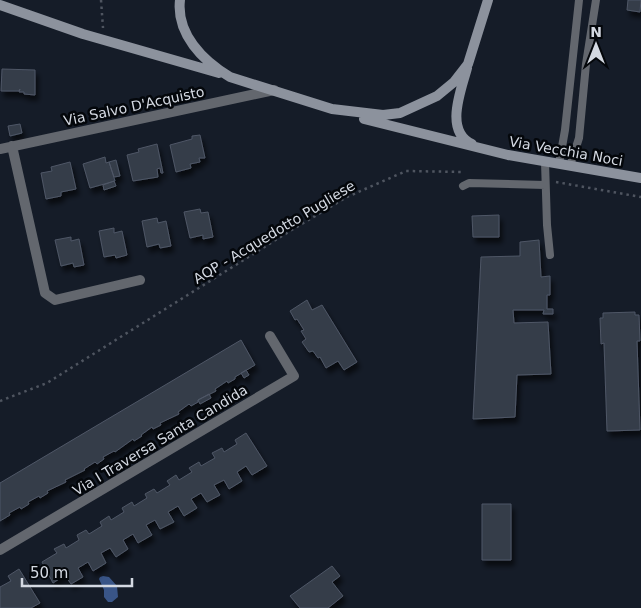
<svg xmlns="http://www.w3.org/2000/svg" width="641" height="608" font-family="'DejaVu Sans',sans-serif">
<defs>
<filter id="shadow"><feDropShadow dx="3" dy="5.5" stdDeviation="2.5" flood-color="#0009"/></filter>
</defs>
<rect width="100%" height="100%" fill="#151c28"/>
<!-- water -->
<path fill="#395587" d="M103 576 109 577 117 586 118 597 112 602H108L104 597V590L99 579 100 577Z"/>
<!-- building -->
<path fill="#343c4a" stroke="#4f5766" filter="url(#shadow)" d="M628 0H641L640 12 627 10Z
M2 69 35 70V95L24 94V92H19L20 89 19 91H1Z
M20 124 22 133 10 136 8 126Z
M200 135 205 158H199L200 162 190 164 191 168 176 172 170 145 192 139V136Z
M157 144 163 173H161L160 168 157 169 158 177 133 181 127 155 139 152 138 149Z
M105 157 106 163 109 162 115 181 90 188 83 164Z
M116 160 120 176 114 177 109 162Z
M70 162 76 189 61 192V196L46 199 41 173 52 171 51 167Z
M114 181 116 186 104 190 103 185Z
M200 209 201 213 208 212 213 237 203 239V235L190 238 184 212Z
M499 215V237H473L472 216Z
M157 218 158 223 166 221 171 246 160 248 159 244 147 247 142 221Z
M114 228V233L122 231 127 255 116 258 115 255 104 257 99 231Z
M71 237V241L79 239 84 265 74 267 73 263 61 266 55 240Z
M539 240 541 277 550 276V295H547V309H553V314H543L544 310H513L514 323 548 322 551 374 517 375 515 417 473 419 481 257 520 256V242Z
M307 300 312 310 322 305 357 362 344 370 338 361 326 368 320 357 318 358 313 351 309 352 302 342 306 339 301 331 304 330 297 319 295 320 290 311Z
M635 312V315H639L640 341H637L640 430 607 431 604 343 601 344 600 318H603V313Z
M241 340 255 365 235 377V379L228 383 227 381 215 389 216 391 198 400V402L191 406 189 404 178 412 179 414 160 423 161 425 153 429 152 427 141 435 142 436 134 441 133 439 115 452 114 451 103 457 104 459 97 464 95 462 84 469 85 470 65 480 66 482 47 491 48 493 40 498 39 496 28 502 29 504 21 509 20 507 9 513 10 515 0 521V483Z
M246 370 249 375 244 378 241 373Z
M209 394 211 398 200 404 198 400Z
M246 433 267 466 252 475 246 466 237 472 242 481 229 489 224 480 214 485 220 495 207 502 201 493 191 499 197 508 184 516 178 506 168 512 174 522 160 529 155 520 146 525 152 535 138 543 133 534 123 540 128 549 116 557 110 548 101 553 106 563 93 571 88 562 78 568 83 577 71 584 65 575 53 583 42 562 57 553 54 549 64 544 66 548 79 540 77 535 86 530 89 534 102 526 100 522 109 516 111 520 124 512 122 508 132 502 134 506 147 498 145 494 154 489 157 493 170 485 167 481 176 475 179 480 192 472 189 468 199 462 201 466 215 458 212 453 222 448 224 452 237 444 235 440Z
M482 504H511V560H482Z
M332 566 340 576 332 582 343 596 328 608H300L290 596Z
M19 569 40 603 31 608H0V587L11 581 8 576Z"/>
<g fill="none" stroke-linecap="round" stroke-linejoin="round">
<!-- path -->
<path stroke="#4f5560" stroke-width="2.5" stroke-dasharray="2.5 4" stroke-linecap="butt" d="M101 0 103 28
M556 182 641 197
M0 401 47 383 290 231 347 197 406 171 464 172"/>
<!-- lane -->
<path stroke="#63676e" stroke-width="8" d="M545 162 547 225 550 255
M559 164 565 130 579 0
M570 166 579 138 586 64 596 0
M463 186 469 183 545 185"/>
<!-- street -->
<path stroke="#63676e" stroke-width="10" d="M12 146 45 293 55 300 140 280
M0 149 274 90
M0 550 294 376 270 336"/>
<!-- secondary -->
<path stroke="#8c929d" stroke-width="10" d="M180 0C176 34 203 61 230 77L332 109 383 115 400 113 437 96 454 82 468 64 488 0
M0 5 83 34 219 73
M467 68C461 91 444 131 472 144
M364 119 508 155 641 178"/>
</g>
<g text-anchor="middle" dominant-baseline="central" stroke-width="5" stroke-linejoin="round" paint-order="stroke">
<!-- street labels -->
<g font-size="14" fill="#d4d9e2" stroke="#04070b">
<text transform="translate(134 106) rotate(-12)">Via Salvo D'Acquisto</text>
<text transform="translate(566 151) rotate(10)">Via Vecchia Noci</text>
<text transform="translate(274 232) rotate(-31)">AQP - Acquedotto Pugliese</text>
<text transform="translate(160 440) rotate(-31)">Via I Traversa Santa Candida</text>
</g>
</g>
<!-- north arrow -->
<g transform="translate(596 45)" stroke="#04070b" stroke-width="4" paint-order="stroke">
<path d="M0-4L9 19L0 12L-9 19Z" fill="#d4d9e2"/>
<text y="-8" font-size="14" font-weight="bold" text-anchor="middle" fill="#d4d9e2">N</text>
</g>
<!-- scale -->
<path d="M22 578v8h110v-8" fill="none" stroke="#d4d9e2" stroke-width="2.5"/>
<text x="30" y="578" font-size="15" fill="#d4d9e2" stroke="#04070b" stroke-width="4" paint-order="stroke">50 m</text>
</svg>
